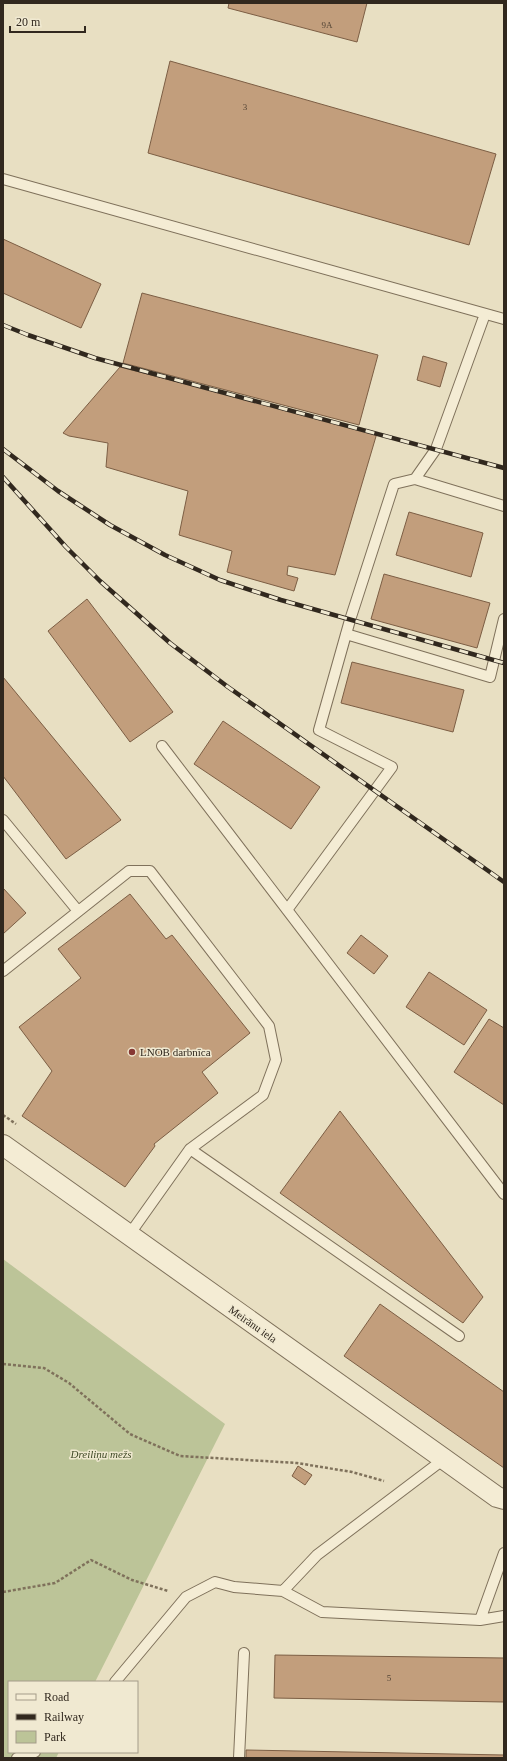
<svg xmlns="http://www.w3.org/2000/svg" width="507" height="1761" font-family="'Times New Roman',serif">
<rect width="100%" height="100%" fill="#e8dfc2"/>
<!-- green -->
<path fill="#bcc498" d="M3 1259 225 1424 95 1682H9V1752H59L56 1758H3Z"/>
<!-- building -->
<path fill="#c29e7c" stroke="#7c5e44" d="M229 3H367L357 42 228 8Z
M170 61 496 154 469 245 148 153Z
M3 239 101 284 81 328 3 293Z
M142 293 378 355 359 425 123 363Z
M423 356 447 363 440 387 417 380Z
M120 367 377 433 335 575 288 566 287 575 298 578 294 591 227 572 232 551 179 535 188 491 106 467 108 443 69 436 63 433Z
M409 512 483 533 471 577 396 555Z
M384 574 490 603 477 648 371 619Z
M87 599 173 712 130 742 48 631Z
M352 662 464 690 453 732 341 703Z
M3 677 121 820 66 859 3 776Z
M223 721 320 787 291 829 194 764Z
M3 888 26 913 3 934Z
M130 894 166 939 172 935 250 1033 202 1072 218 1093 154 1144 155 1146 125 1187 22 1116 52 1071 19 1027 81 978 58 949Z
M361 935 388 956 374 974 347 953Z
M429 972 487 1010 464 1045 406 1007Z
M489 1019 504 1028V1105L454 1072Z
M340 1111 483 1297 463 1323 280 1193Z
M380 1304 504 1392V1468L344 1356Z
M298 1466 312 1475 305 1485 292 1476Z
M275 1655 504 1658V1702L274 1698Z
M246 1750 504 1755V1758H246Z"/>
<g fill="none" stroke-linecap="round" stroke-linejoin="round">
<!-- lane casing -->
<g stroke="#7f715b" stroke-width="12">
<path id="lane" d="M3 179 504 319
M415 479 436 449 485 314
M346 634 490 677 504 619
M162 746 504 1194
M3 820 78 911
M287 910 392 767 319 730 350 620 394 484 415 479 504 506
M3 971 129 871H150L269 1026 276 1060 263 1095 190 1149 129 1235
M190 1149 459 1336
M283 1591 317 1555 444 1459
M480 1620 504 1616
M115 1682 186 1597 215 1582 234 1587 283 1591 322 1612 480 1620 504 1553
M17 1758 35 1752
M239 1758 244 1653"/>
</g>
<!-- street casing -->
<g stroke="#7f715b" stroke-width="22">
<path id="street" d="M3 1145 444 1459 497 1497 504 1499"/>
</g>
<!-- path -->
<path stroke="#7f715b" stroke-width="2.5" stroke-dasharray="3 2" stroke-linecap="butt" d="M3 1115 16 1124
M3 1364 44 1368 69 1383 130 1434 180 1456 297 1463 352 1472 384 1481
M3 1592 55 1583 91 1560 132 1580 168 1591"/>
<!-- lane -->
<use href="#lane" stroke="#f4ecd4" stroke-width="10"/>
<!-- street -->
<use href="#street" stroke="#f4ecd4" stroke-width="20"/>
<!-- rail casing -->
<g stroke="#31281e" stroke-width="4.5">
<path id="rail" d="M3 325 28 335 95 358 504 468
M3 449 58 491 110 525 165 555 220 580 281 600 504 663
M3 477 66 547 100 581 170 643 228 687 504 882"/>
</g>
<!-- rail -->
<use href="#rail" stroke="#f0e9d1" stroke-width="3" stroke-dasharray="9" stroke-linecap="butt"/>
</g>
<!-- markers -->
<circle fill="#873833" stroke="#f0e9d1" stroke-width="1.5" cx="132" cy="1052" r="4"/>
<g text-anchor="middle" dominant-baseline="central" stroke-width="3" stroke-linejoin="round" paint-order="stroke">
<!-- number labels -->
<g font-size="9" fill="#554636">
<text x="327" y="25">9A</text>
<text x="245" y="107">3</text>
<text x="389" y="1678">5</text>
</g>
<!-- poi labels -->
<g font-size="11" fill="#31281e" stroke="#f0e9d1" text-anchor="start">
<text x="140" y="1052">LNOB darbnīca</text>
</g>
<!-- street labels -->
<g font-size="11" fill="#31281e" stroke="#f0e9d1">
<text transform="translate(253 1324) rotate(35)">Meirānu iela</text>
</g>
<!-- park labels -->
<g font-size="11" font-style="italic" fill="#404b27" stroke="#f0e9d1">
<text x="101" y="1454">Dreiliņu mežs</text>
</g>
</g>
<!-- border -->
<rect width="507" height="1761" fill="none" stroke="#31281e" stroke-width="8"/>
<!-- legend -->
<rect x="8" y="1681" width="130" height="72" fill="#f0e9d1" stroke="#a49c89"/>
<rect x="16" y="1694" width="20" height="6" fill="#f4ecd4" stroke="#a49c89"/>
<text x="44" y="1701" font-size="12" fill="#31281e">Road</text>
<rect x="16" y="1714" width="20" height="6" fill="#31281e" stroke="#a49c89"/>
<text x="44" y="1721" font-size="12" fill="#31281e">Railway</text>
<rect x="16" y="1731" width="20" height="12" fill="#bcc498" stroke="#a49c89"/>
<text x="44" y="1741" font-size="12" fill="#31281e">Park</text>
<!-- scale -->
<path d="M10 26v6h75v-6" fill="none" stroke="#31281e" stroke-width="2"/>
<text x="16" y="26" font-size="12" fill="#31281e" stroke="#f0e9d1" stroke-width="3" paint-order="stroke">20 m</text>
</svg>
